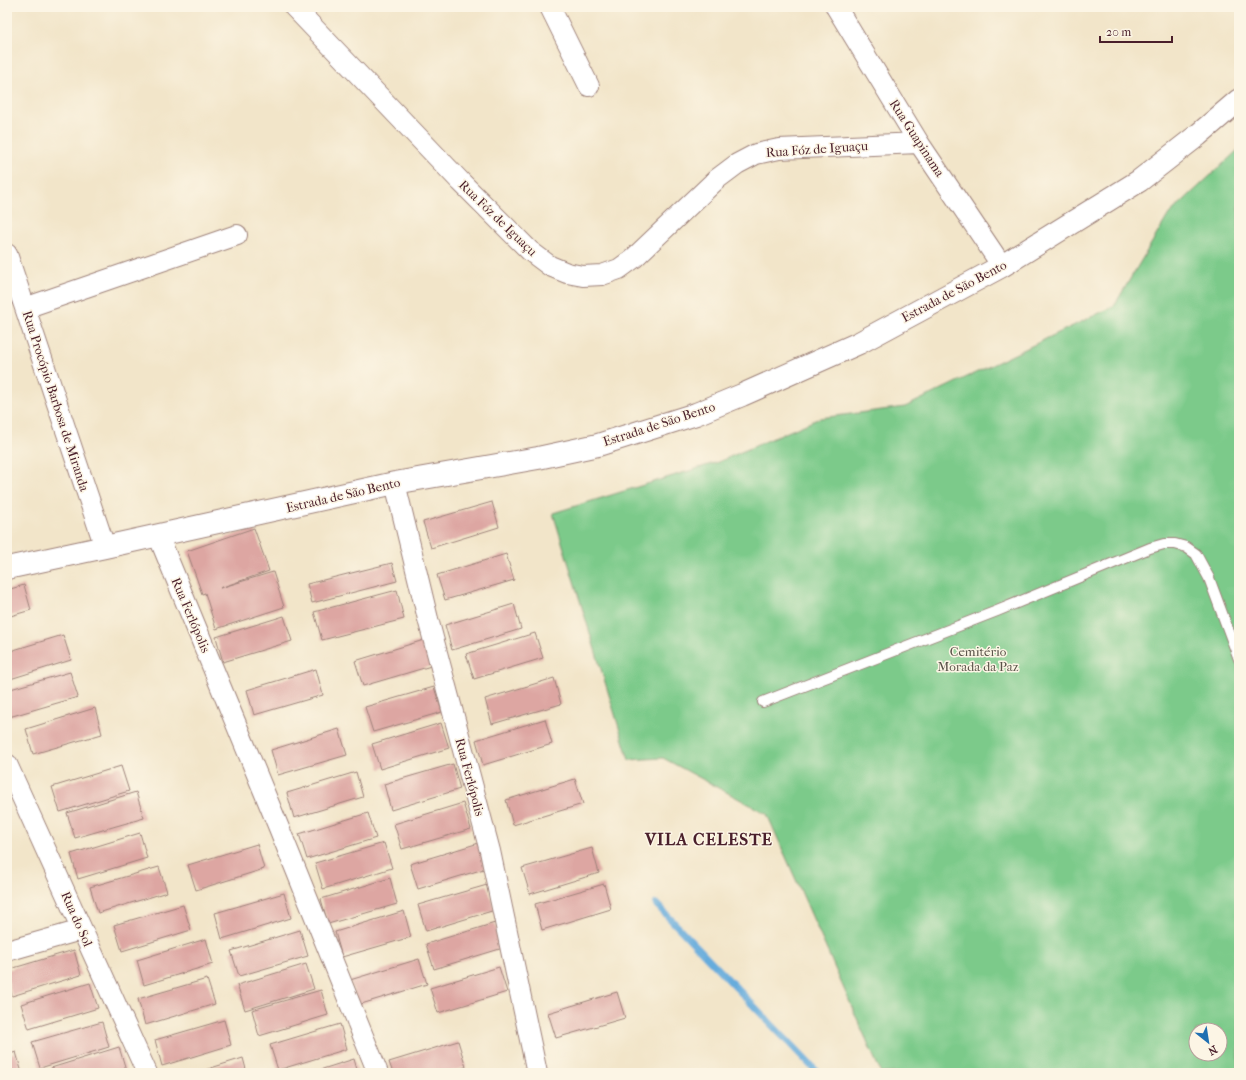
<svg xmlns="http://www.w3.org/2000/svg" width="1246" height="1080" font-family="'IM FELL French Canon',serif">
<rect width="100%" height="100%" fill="#fcf5e5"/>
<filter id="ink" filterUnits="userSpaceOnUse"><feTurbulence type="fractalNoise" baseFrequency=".025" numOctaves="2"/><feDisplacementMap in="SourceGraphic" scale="8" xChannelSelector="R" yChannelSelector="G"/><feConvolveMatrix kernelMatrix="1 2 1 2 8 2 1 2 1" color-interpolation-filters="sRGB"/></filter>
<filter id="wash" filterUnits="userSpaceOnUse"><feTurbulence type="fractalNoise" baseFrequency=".012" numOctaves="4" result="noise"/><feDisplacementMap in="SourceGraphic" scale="16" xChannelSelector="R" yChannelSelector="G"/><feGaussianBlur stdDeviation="0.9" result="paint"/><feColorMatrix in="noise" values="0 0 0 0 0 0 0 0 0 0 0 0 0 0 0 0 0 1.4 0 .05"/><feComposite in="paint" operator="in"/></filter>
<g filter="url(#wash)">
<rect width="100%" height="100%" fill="#f2e5c9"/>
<!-- green -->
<path fill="#7cca8a" stroke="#63745a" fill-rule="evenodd" d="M1239 149V1073H881L767 814 663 758 629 760 553 513 718 462 820 418 905 407 1114 306 1169 214ZM1196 1030H1220V1054H1196Z"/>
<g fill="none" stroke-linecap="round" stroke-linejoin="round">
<!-- stream -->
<path stroke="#66acdc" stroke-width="7" d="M656 904 818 1073"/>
</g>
<g id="blocks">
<!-- building -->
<path fill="#dda6a2" d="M492 502 499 527 431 548 423 522Z
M254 528 269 571 220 588 273 572 284 607 216 629 205 593 202 594 187 551Z
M506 554 514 580 445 600 437 575Z
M392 563 397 581 312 603 307 584Z
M24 585 31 610 7 617V590Z
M397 590 404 619 322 640 314 612Z
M514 604 521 629 452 650 445 625Z
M284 616 292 641 223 662 216 637Z
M535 633 543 658 474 679 466 654Z
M63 635 71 660 7 680V652Z
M424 640 431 666 363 686 355 661Z
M316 669 323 695 254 715 247 690Z
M70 672 78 697 9 717 7 711V690Z
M554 678 561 704 492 724 485 699Z
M434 687 442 712 373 732 365 707Z
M95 708 102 734 33 754 26 729Z
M545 719 552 744 483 765 476 740Z
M441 723 449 748 380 769 372 744Z
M339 729 347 755 278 775 271 750Z
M453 764 460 789 391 810 384 784Z
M121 766 129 791 60 812 52 787Z
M356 772 363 797 294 818 287 793Z
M575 779 583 804 513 825 506 800Z
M136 792 144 818 75 838 67 813Z
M463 803 471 829 402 849 394 824Z
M368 813 376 838 307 859 299 834Z
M140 833 147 858 78 879 71 854Z
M384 843 392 868 323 889 315 863Z
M479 843 487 868 418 889 410 864Z
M257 844 264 869 196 890 188 865Z
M592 848 599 873 530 894 522 868Z
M159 867 167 892 98 913 90 887Z
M390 878 397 904 328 924 321 899Z
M604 884 611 909 542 930 535 904Z
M487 885 495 910 426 931 418 905Z
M284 893 291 918 222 939 215 913Z
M183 905 191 930 122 951 114 925Z
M404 911 411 937 342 957 335 932Z
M495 923 503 948 434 969 426 944Z
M300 930 308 956 239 976 231 951Z
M206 939 213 964 144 985 137 960Z
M74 950 81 975 12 996 7 978V970Z
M419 959 427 984 358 1005 350 980Z
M306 964 314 989 245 1010 237 985Z
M499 967 507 992 438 1013 430 988Z
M207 979 215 1004 145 1025 138 999Z
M90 983 98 1008 29 1029 21 1004Z
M321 990 328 1015 259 1036 252 1010Z
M617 992 625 1018 556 1038 548 1013Z
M224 1020 231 1045 162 1066 155 1040Z
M102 1022 109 1047 40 1068 32 1042Z
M340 1024 347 1049 278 1070 270 1045Z
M458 1041 466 1067 445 1073H393L389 1062Z
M119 1047 127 1073H52L51 1068Z
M16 1052 22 1073H7V1055Z
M243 1058 247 1073H195Z
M354 1059 358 1073H310Z"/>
</g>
</g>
<g filter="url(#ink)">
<use href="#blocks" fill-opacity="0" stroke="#9e827a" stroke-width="1"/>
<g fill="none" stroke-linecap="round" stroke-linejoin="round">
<!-- service casing -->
<g stroke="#9e827a" stroke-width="12">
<path id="service" d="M763 702 997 611 1150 548 1164 544H1175L1186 547 1196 554 1209 578 1239 659"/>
</g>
<!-- minor casing -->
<g stroke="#9e827a" stroke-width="22">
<path id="minor" d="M294 7 461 182 530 251 550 266 567 273 583 276 602 275 619 269 634 258 717 179 737 164 756 154 779 149 919 143
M550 7 589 86
M836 7 919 143 1002 266
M7 254 105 547
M25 308 237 235
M395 483 428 619 490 851 537 1073
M158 535 279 828 378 1073
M7 764 147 1073
M7 951 81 930"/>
</g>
<!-- tertiary casing -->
<g stroke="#9e827a" stroke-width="24">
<path id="tertiary" d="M7 568 105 547 395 483 538 458 598 445 696 414 742 395 859 343 1002 266 1139 181 1198 135 1239 100"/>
</g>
<!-- service -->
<use href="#service" stroke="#fff" stroke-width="10"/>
<!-- minor -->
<use href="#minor" stroke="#fff" stroke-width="20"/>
<!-- tertiary -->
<use href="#tertiary" stroke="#fff" stroke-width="22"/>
</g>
</g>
<g text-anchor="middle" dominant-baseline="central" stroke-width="3" stroke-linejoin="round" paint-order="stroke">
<!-- street labels -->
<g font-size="13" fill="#4a1f2b" stroke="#fcf5e5">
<text transform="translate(917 138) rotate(57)">Rua Guapinama</text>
<text transform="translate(817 149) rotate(-4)">Rua Fóz de Iguaçu</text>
<text transform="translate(498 218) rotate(44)">Rua Fóz de Iguaçu</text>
<text transform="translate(954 291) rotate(-28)">Estrada de São Bento</text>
<text transform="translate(56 401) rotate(72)">Rua Procópio Barbosa de Miranda</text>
<text transform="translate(659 424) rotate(-18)">Estrada de São Bento</text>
<text transform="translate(343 495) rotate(-13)">Estrada de São Bento</text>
<text transform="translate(191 615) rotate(67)">Rua Ferlópolis</text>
<text transform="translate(470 777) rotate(75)">Rua Ferlópolis</text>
<text transform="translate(77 919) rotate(66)">Rua do Sol</text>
</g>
<!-- park labels -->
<g font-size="13" fill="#595248" stroke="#fcf5e5">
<text x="978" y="651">Cemitério<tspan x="978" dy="15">Morada da Paz</tspan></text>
</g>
<!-- district labels -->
<g font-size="17" font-weight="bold" letter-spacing="1" fill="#4a1f2b" stroke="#fcf5e5">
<text x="709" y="839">VILA CELESTE</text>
</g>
</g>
<!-- margin -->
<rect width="1246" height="1080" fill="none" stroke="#fcf5e5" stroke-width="24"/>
<!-- north arrow -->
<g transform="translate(1208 1042) rotate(150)"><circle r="19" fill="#fcf5e5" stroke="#b59f9b"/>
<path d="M0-3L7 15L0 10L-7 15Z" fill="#1f6fb2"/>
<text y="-6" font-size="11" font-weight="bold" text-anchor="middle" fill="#4a1f2b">N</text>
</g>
<!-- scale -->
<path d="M1100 36v6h72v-6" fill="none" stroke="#4a1f2b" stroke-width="2"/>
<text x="1106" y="36" font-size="12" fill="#4a1f2b" stroke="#fcf5e5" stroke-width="3" paint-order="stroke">20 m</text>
</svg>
